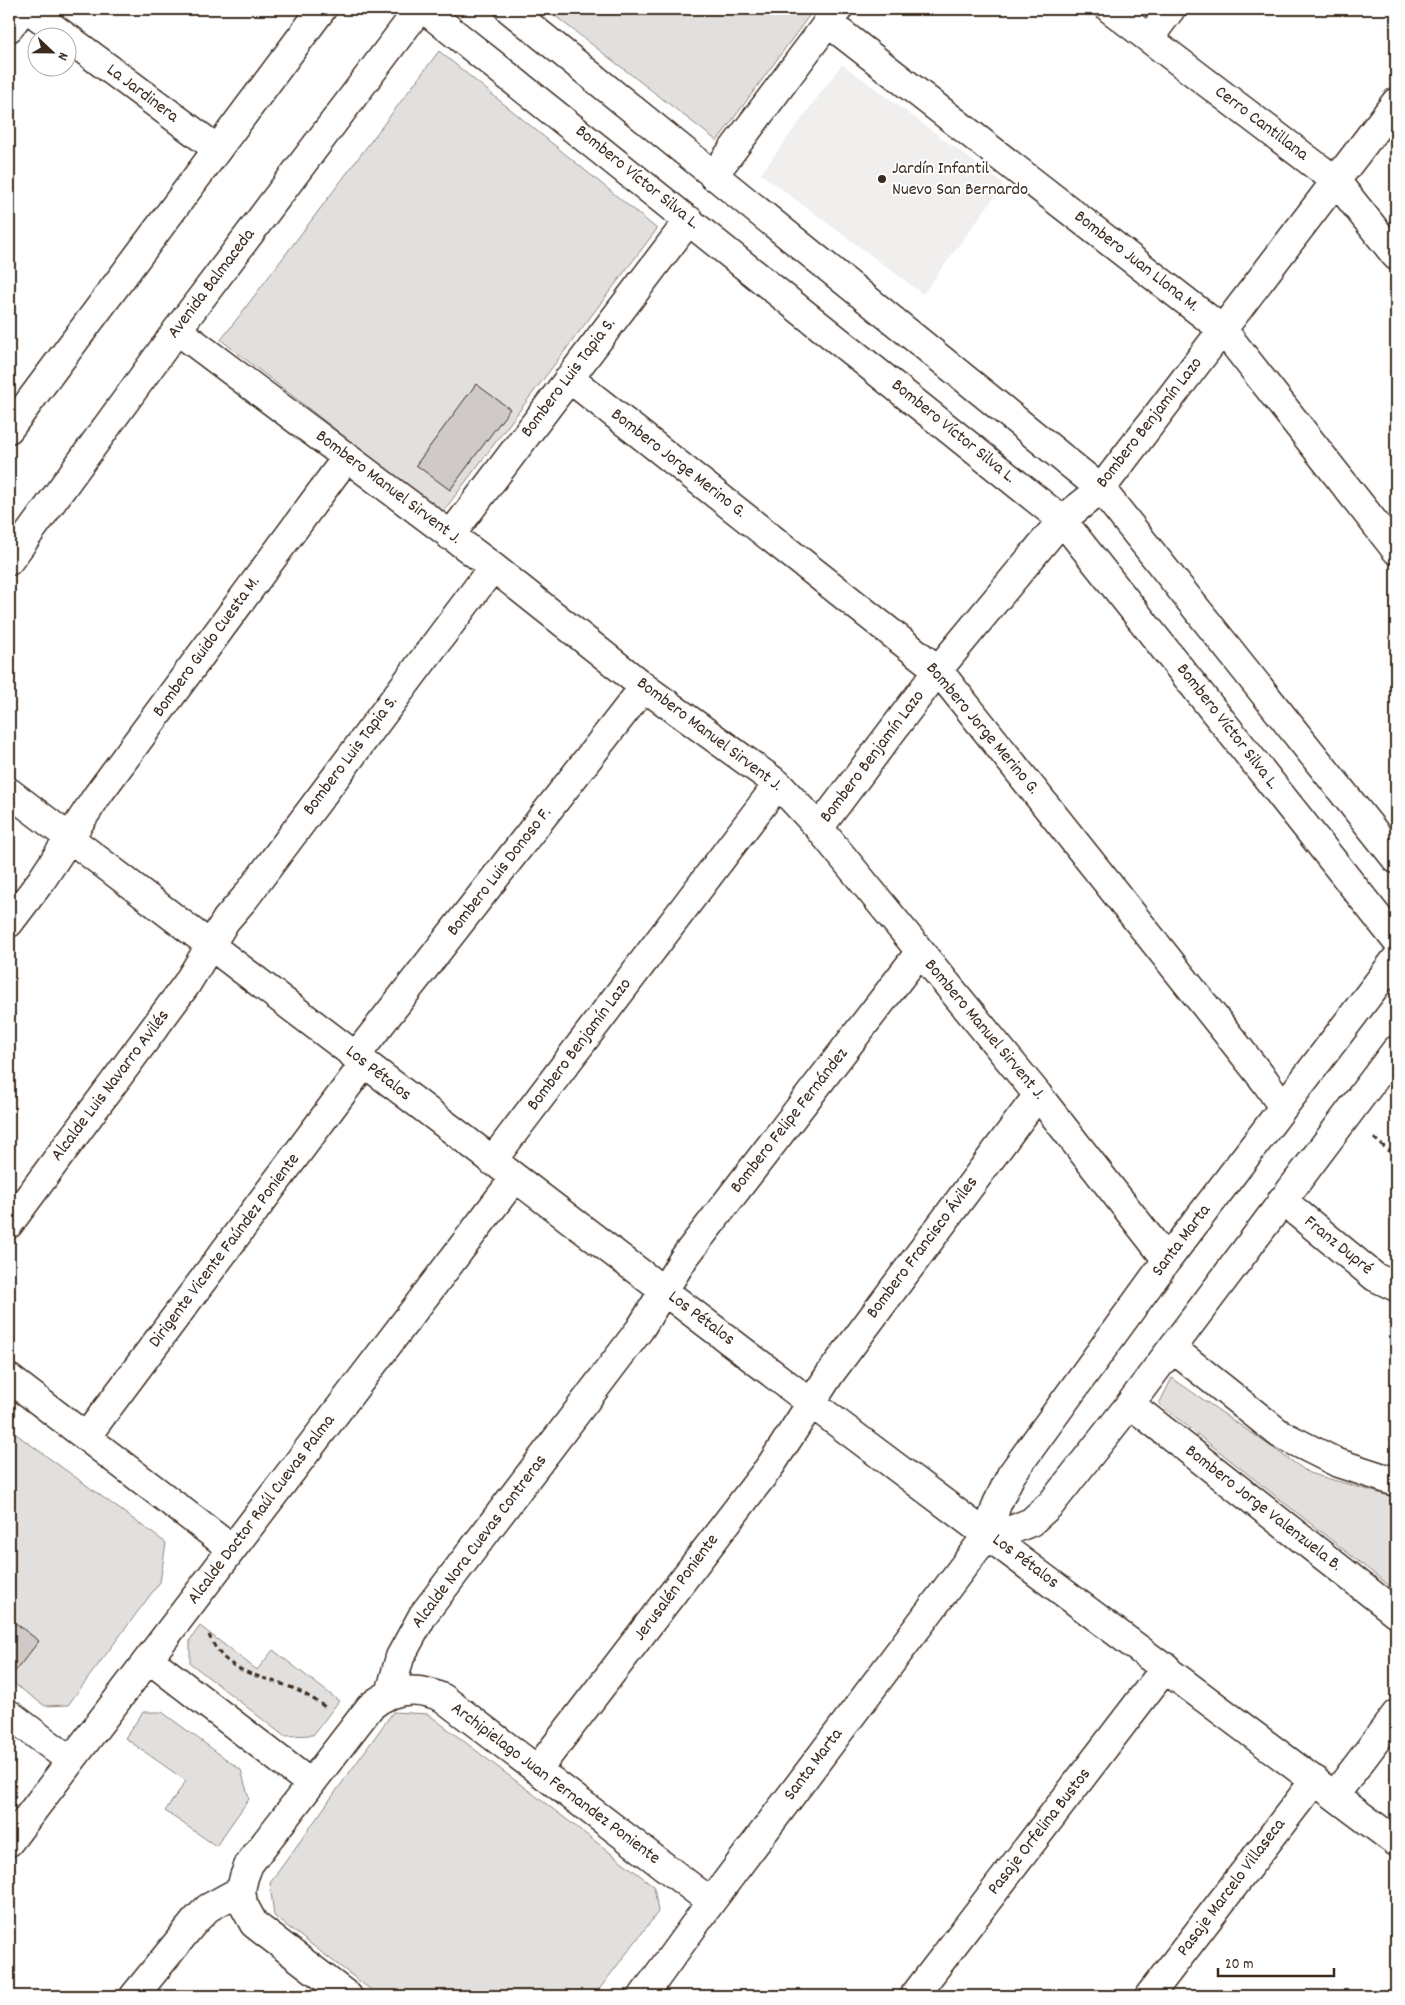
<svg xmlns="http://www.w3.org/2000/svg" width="1405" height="2005" font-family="Dekko,sans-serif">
<rect width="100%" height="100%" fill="#fff"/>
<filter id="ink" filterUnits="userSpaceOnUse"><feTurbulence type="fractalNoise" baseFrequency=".02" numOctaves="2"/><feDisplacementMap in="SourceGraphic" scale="10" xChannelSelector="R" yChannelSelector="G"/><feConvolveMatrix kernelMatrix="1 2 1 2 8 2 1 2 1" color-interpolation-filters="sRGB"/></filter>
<g filter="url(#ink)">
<!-- built -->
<path fill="#f1efee" d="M842 64 1004 184 923 294 761 174Z"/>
<!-- green -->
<path fill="#e2e0de" stroke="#8e857e" d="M546 9H814L717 141Z
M439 51 657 229 442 513 221 340Z
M1172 1378 1309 1473 1396 1498V1591L1159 1404Z
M9 1429 166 1543 160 1582 68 1705 45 1706 9 1680Z
M200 1626 257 1670 273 1650 339 1701 313 1735 284 1736 190 1663V1640Z
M143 1712H162L241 1770 249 1799 216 1846 165 1811 186 1781 125 1738Z
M393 1712 428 1714 654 1886 658 1912 594 1996H379L274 1916 270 1883Z"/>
<!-- building -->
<path fill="#cfcac7" stroke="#3b2a1e" d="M476 384 510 409 450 490 416 465Z
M9 1618 39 1641 13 1674 9 1671Z"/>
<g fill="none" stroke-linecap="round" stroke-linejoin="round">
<!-- minor casing -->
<g stroke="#3b2a1e" stroke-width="31">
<path id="minor" d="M28 9 67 38
M424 9 1062 520 1396 940
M509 9 1101 489 1396 859
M1110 9 1336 181 1396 256
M827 22 1223 330 1396 550
M9 28 23 9
M68 38 217 149
M1149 38 1171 9
M713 176 838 9
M177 330 493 567 644 687 778 784 819 828 1038 1095 1167 1260
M569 378 938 670 1265 1081 1283 1107
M450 536 689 220
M9 792 811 1403 1396 1842
M819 828 938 670 1062 520 1101 489 1396 102
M9 923 41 881 97 796 347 457
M355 1057 644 687
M492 1161 778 784
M1282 1200 1375 1277 1396 1287
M9 1224 186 985 226 920 245 898 493 567
M1172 1348 1280 1434 1338 1463 1396 1482
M9 1378 232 1549
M1130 1404 1396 1613
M86 1437 364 1064
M987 1535 1014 1529 1031 1522 1051 1504 1130 1404 1396 1050
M149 1659 311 1784
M390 1694 400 1657 423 1615 640 1329 684 1258 919 953
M9 1714 71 1761
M537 1770 771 1465 830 1374 1038 1095
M1335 1795 1396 1714
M9 1842 514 1179
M134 1996 195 1921 208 1908 241 1890
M348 1996 254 1924 243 1904 241 1890 244 1877 249 1864 370 1707C392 1688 417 1686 443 1698L711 1902
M643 1996 711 1902 987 1535 997 1504 1011 1475 1167 1260 1396 959
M914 1996 1166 1667
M1149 1996 1315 1780"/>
</g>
<!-- tertiary casing -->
<g stroke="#3b2a1e" stroke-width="31">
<path id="tertiary" d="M9 429 322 9
M9 561 177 330 419 9"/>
</g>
<!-- path -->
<path stroke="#3b2a1e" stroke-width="3" stroke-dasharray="5 4" stroke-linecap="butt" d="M1374 1138 1396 1157
M209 1635C225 1673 256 1674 290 1687 304 1693 315 1700 327 1708"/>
<!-- minor -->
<use href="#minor" stroke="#fff" stroke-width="28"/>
<!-- tertiary -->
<use href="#tertiary" stroke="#fff" stroke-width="28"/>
</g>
</g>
<!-- markers -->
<circle fill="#3b2a1e" stroke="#fff" stroke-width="2" cx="882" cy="179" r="5"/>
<g text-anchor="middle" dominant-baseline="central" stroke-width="4" stroke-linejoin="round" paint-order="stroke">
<!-- street labels -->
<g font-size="18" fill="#3b2a1e" stroke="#fff">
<text transform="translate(142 94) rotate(37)">La Jardinera</text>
<text transform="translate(1261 124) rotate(37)">Cerro Cantillana</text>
<text transform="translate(637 178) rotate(39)">Bombero Víctor Silva L.</text>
<text transform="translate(1136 262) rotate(38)">Bombero Juan Llona M.</text>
<text transform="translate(212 284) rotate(-53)">Avenida Balmaceda</text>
<text transform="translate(569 378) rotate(-53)">Bombero Luis Tapia S.</text>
<text transform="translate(1150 423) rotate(-52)">Bombero Benjamín Lazo</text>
<text transform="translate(953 432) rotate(39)">Bombero Víctor Silva L.</text>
<text transform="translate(678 464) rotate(38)">Bombero Jorge Merino G.</text>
<text transform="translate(388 488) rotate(37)">Bombero Manuel Sirvent J.</text>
<text transform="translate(207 647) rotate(-54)">Bombero Guido Cuesta M.</text>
<text transform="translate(1227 727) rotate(52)">Bombero Víctor Silva L.</text>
<text transform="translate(982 729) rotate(50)">Bombero Jorge Merino G.</text>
<text transform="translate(709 735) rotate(37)">Bombero Manuel Sirvent J.</text>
<text transform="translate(351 756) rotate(-53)">Bombero Luis Tapia S.</text>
<text transform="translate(873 757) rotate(-53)">Bombero Benjamín Lazo</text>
<text transform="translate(500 872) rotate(-52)">Bombero Luis Donoso F.</text>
<text transform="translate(984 1030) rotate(50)">Bombero Manuel Sirvent J.</text>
<text transform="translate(580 1045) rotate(-53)">Bombero Benjamín Lazo</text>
<text transform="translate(378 1074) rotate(38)">Los Pétalos</text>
<text transform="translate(111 1086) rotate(-53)">Alcalde Luis Navarro Avilés</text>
<text transform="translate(790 1121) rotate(-52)">Bombero Felipe Fernández</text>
<text transform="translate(1182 1241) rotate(-53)">Santa Marta</text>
<text transform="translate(1338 1246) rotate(39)">Franz Dupré</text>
<text transform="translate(923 1248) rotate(-53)">Bombero Francisco Áviles</text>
<text transform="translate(225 1251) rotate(-53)">Dirigente Vicente Faúndez Poniente</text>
<text transform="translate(701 1319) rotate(37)">Los Pétalos</text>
<text transform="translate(1263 1509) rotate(38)">Bombero Jorge Valenzuela B.</text>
<text transform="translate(262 1510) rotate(-53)">Alcalde Doctor Raúl Cuevas Palma</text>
<text transform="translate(480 1542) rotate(-53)">Alcalde Nora Cuevas Contreras</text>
<text transform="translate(1025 1562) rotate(37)">Los Pétalos</text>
<text transform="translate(677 1588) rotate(-53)">Jerusalén Poniente</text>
<text transform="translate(814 1765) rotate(-53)">Santa Marta</text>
<text transform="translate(555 1784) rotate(37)">Archipielago Juan Fernandez Poniente</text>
<text transform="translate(1040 1832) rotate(-52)">Pasaje Orfelina Bustos</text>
<text transform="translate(1232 1888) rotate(-53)">Pasaje Marcelo Villaseca</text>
</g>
<!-- poi labels -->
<g font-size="18" fill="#3b2a1e" stroke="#fff" text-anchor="start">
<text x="892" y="169">Jardín Infantil<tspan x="892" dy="21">Nuevo San Bernardo</tspan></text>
</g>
</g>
<!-- margin -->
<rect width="1405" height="2005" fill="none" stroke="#fff" stroke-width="30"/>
<rect x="15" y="15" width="1375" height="1975" fill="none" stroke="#3b2a1e" stroke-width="2" filter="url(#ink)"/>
<!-- north arrow -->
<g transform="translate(52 52) rotate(112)"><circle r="24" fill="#ffffff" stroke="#b1aaa5"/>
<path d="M0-4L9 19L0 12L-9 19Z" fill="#3b2a1e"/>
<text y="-8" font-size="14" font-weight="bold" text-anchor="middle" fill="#3b2a1e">N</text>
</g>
<!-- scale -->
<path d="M1218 1968v8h116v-8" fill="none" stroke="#3b2a1e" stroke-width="2.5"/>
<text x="1225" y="1968" font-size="15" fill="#3b2a1e" stroke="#ffffff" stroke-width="4" paint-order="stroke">20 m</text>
</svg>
